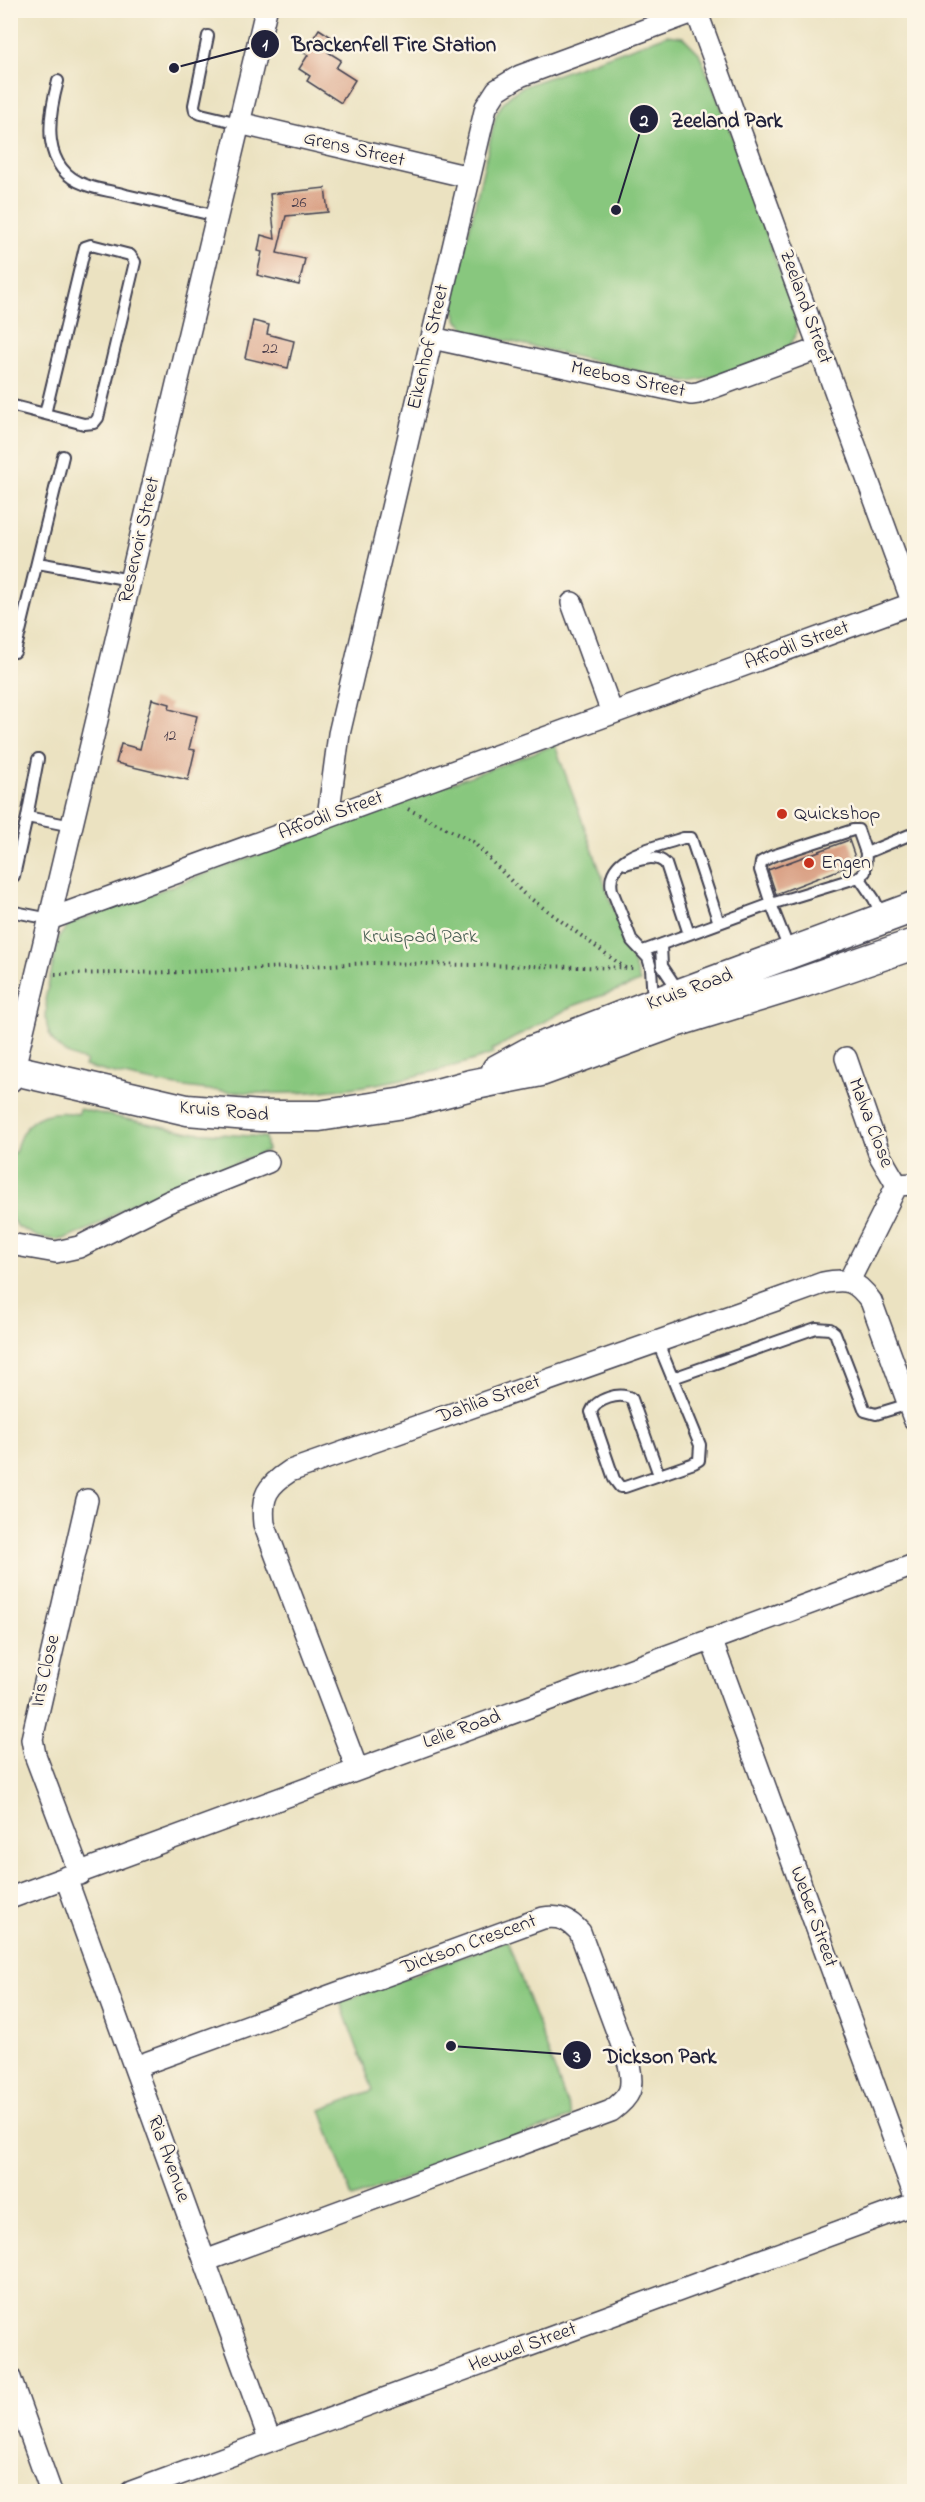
<svg xmlns="http://www.w3.org/2000/svg" width="925" height="2502" font-family="'Indie Flower',sans-serif">
<rect width="100%" height="100%" fill="#fcf5e5"/>
<filter id="ink" filterUnits="userSpaceOnUse"><feTurbulence type="fractalNoise" baseFrequency=".0167" numOctaves="2"/><feDisplacementMap in="SourceGraphic" scale="12" xChannelSelector="R" yChannelSelector="G"/><feConvolveMatrix kernelMatrix="1 2 1 2 8 2 1 2 1" color-interpolation-filters="sRGB"/></filter>
<filter id="wash" filterUnits="userSpaceOnUse"><feTurbulence type="fractalNoise" baseFrequency=".008" numOctaves="4" result="noise"/><feDisplacementMap in="SourceGraphic" scale="24" xChannelSelector="R" yChannelSelector="G"/><feGaussianBlur stdDeviation="1.35" result="paint"/><feColorMatrix in="noise" values="0 0 0 0 0 0 0 0 0 0 0 0 0 0 0 0 0 1.4 0 .05"/><feComposite in="paint" operator="in"/></filter>
<g filter="url(#wash)">
<rect width="100%" height="100%" fill="#ebe2c1"/>
<!-- green -->
<path fill="#88c77e" stroke="#55745c" stroke-width="1.5" d="M667 35 683 37 699 53 728 124 796 318C798 329 796 340 787 348 774 359 703 382 685 382L469 332 458 321 452 304 496 115C502 102 510 94 522 87Z
M555 745 640 982 573 1006 492 1050 493 1054C350 1102 229 1106 84 1066L86 1061C64 1056 48 1043 46 1019 46 1012 48 1007 45 1000L59 937 69 924Z
M79 1109 190 1132 265 1137 267 1151 130 1204 96 1226 68 1238 58 1240 38 1237 18 1227 11 1218V1152L15 1153C22 1119 45 1108 78 1114Z
M507 1940 572 2117 352 2198 321 2110 373 2090 340 2002Z"/>
<g id="blocks">
<!-- building -->
<path fill="#daa286" d="M319 29 336 40 328 52 341 60 336 68 355 80 341 103 307 81 310 76 299 69 308 55 304 53Z
M325 188 328 212 286 216 277 253 305 259 299 285 257 275 262 252 258 251 261 235 275 239 270 194Z
M253 321 269 325 267 334 294 341 288 368 245 358Z
M152 699 170 704 169 709 197 716 189 749 195 750 188 780 116 763 121 744 140 749Z
M849 840 857 863 776 894 768 870Z"/>
</g>
</g>
<g filter="url(#ink)">
<use href="#blocks" fill-opacity="0" stroke="#403f4f" stroke-width="1.5"/>
<g fill="none" stroke-linecap="round" stroke-linejoin="round">
<!-- lane casing -->
<g stroke="#403f4f" stroke-width="14">
<path id="lane" d="M208 36 194 105 195 111 201 114 239 123
M58 81C48 118 40 169 86 185 98 190 113 191 126 195 157 202 187 209 217 216
M10 405 84 424 94 423 98 418 135 262 130 255 91 245 85 247 45 414
M38 563 130 580
M15 652 63 456
M27 817 38 759
M866 853 914 833
M626 864C639 860 655 853 666 864L689 934
M14 876 27 817 72 826
M859 877 874 899 882 916
M10 911 50 919
M661 945 662 966 678 990
M643 951 771 904 760 870 761 862 772 856 853 830H858L866 853 865 872 859 877 771 904 790 952
M653 1000 651 968 648 958 632 941 612 890C604 854 658 847 683 838H691L719 923
M658 1343 700 1445 699 1460 694 1463 625 1487H620L614 1479 591 1412C596 1399 620 1391 632 1399L659 1475
M673 1378 816 1328 830 1329 835 1333 865 1411 876 1414 909 1404"/>
</g>
<!-- street casing -->
<g stroke="#403f4f" stroke-width="24">
<path id="street" d="M696 10 913 604
M239 123 469 177
M432 338 691 394 698 393 820 348
M572 603 612 713
M328 817 339 734 486 107 497 90 520 76 696 11
M50 919 914 603
M846 1058 880 1156 897 1185
M11 1081 266 10
M897 1185 914 1184
M10 1244 56 1252 79 1247 168 1202 268 1162
M849 1281 897 1185
M711 1639 914 2194
M357 1769 264 1524C261 1496 267 1486 290 1471 468 1408 646 1347 823 1283 847 1278 856 1280 871 1301L914 1419
M80 1874 35 1755 32 1739 87 1500
M66 1878 270 2441
M10 1898 914 1565
M135 2067 543 1918C559 1915 569 1920 580 1932L629 2064C634 2089 631 2096 611 2111L205 2261
M10 2378 51 2492
M131 2492 914 2204"/>
</g>
<!-- secondary casing -->
<g stroke="#403f4f" stroke-width="33">
<path id="secondary" d="M10 1069 187 1110 261 1116H319L404 1103 471 1085 541 1071 675 1022 801 983 914 944
M497 1070 532 1051 653 1004 914 907"/>
</g>
<!-- path -->
<path stroke="#403f4f" stroke-width="4" stroke-dasharray="1.5 4.5" stroke-linecap="butt" d="M408 809 473 842 523 893 625 968
M55 974 185 972 370 963 635 968"/>
<!-- lane -->
<use href="#lane" stroke="#fff" stroke-width="10"/>
<!-- street -->
<use href="#street" stroke="#fff" stroke-width="21"/>
<!-- secondary -->
<use href="#secondary" stroke="#fff" stroke-width="30"/>
</g>
</g>
<!-- markers -->
<g fill="#c8321e" stroke="#fcf5e5" stroke-width="2">
<circle cx="782" cy="814" r="6"/>
<circle cx="809" cy="863" r="6"/>
</g>
<g text-anchor="middle" dominant-baseline="central" stroke-width="5" stroke-linejoin="round" paint-order="stroke">
<!-- number labels -->
<g font-size="16" fill="#50424e">
<text x="299" y="203">26</text>
<text x="270" y="349">22</text>
<text x="170" y="736">12</text>
</g>
<!-- street labels -->
<g font-size="20" fill="#22223b" stroke="#fcf5e5">
<text transform="translate(354 150) rotate(13)">Grens Street</text>
<text transform="translate(805 307) rotate(70)">Zeeland Street</text>
<text transform="translate(429 347) rotate(-77)">Eikenhof Street</text>
<text transform="translate(628 380) rotate(12)">Meebos Street</text>
<text transform="translate(140 540) rotate(-77)">Reservoir Street</text>
<text transform="translate(797 646) rotate(-20)">Affodil Street</text>
<text transform="translate(331 816) rotate(-20)">Affodil Street</text>
<text transform="translate(690 990) rotate(-20)">Kruis Road</text>
<text transform="translate(224 1112) rotate(5)">Kruis Road</text>
<text transform="translate(870 1123) rotate(69)">Malva Close</text>
<text transform="translate(489 1400) rotate(-20)">Dahlia Street</text>
<text transform="translate(46 1671) rotate(-77)">Iris Close</text>
<text transform="translate(462 1730) rotate(-20)">Lelie Road</text>
<text transform="translate(813 1917) rotate(70)">Weber Street</text>
<text transform="translate(469 1945) rotate(-20)">Dickson Crescent</text>
<text transform="translate(168 2159) rotate(70)">Ria Avenue</text>
<text transform="translate(523 2348) rotate(-20)">Heuwel Street</text>
</g>
<!-- poi labels -->
<g font-size="20" fill="#22223b" stroke="#fcf5e5" text-anchor="start">
<text x="794" y="814">Quickshop</text>
<text x="821" y="863">Engen</text>
</g>
<!-- park labels -->
<g font-size="20" fill="#465c52" stroke="#fcf5e5">
<text x="420" y="937">Kruispad Park</text>
</g>
</g>
<!-- callouts -->
<path fill="none" stroke="#22223b" stroke-width="2" d="M174 68L265 44M616 210L644 119M451 2046L577 2055"/>
<g fill="#22223b" stroke="#fcf5e5" stroke-width="2">
<circle cx="174" cy="68" r="6"/>
<circle cx="616" cy="210" r="6"/>
<circle cx="451" cy="2046" r="6"/>
<circle cx="265" cy="44" r="15"/>
<circle cx="644" cy="119" r="15"/>
<circle cx="577" cy="2055" r="15"/>
</g>
<g font-size="18" text-anchor="middle" font-weight="bold" fill="#fff">
<text x="265" y="50">1</text>
<text x="644" y="126">2</text>
<text x="577" y="2062">3</text>
</g>
<g font-size="21" text-anchor="middle" font-weight="bold" fill="#22223b" stroke="#fcf5e5" stroke-width="5" stroke-linejoin="round" paint-order="stroke">
<text x="394" y="51">Brackenfell Fire Station</text>
<text x="727" y="127">Zeeland Park</text>
<text x="660" y="2063">Dickson Park</text>
</g>
<!-- margin -->
<rect width="925" height="2502" fill="none" stroke="#fcf5e5" stroke-width="36"/>
</svg>
